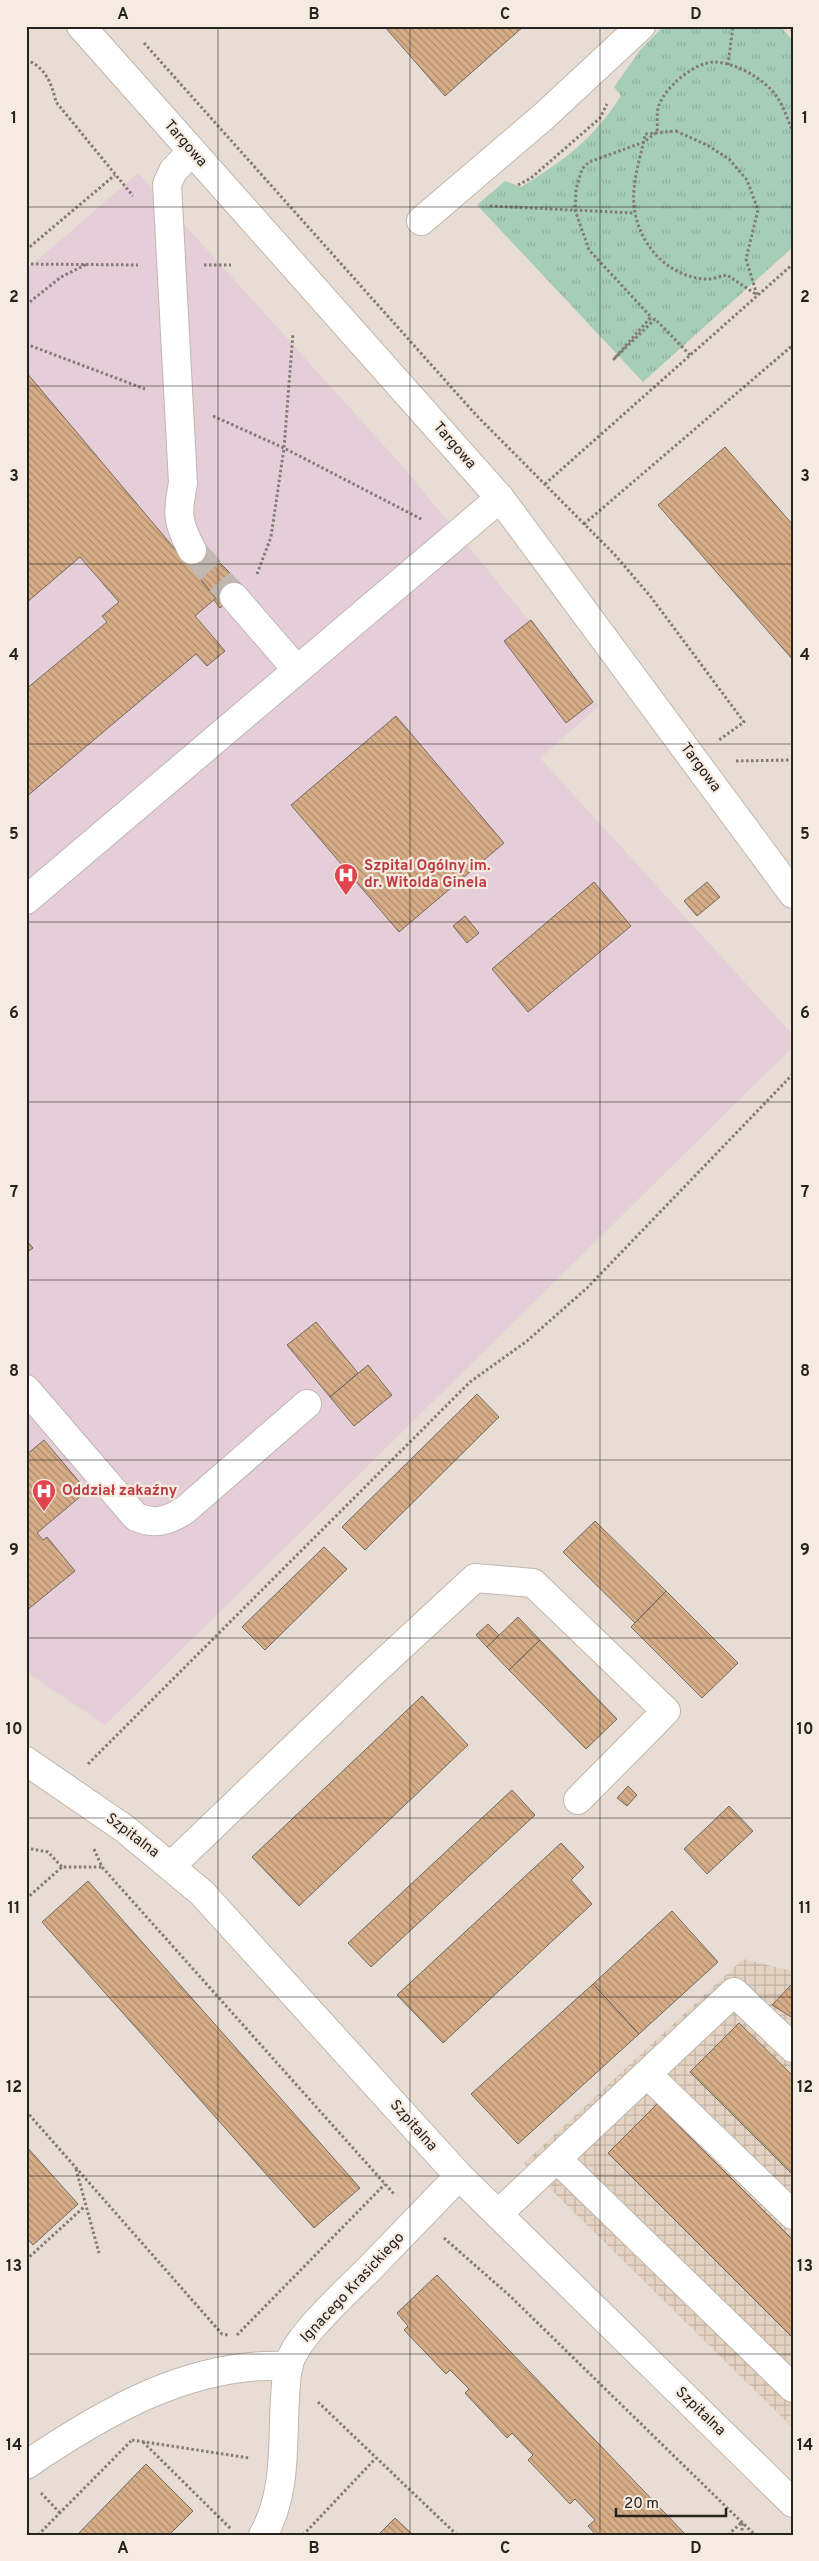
<svg xmlns="http://www.w3.org/2000/svg" width="819" height="2561" font-family="Overpass,sans-serif">
<defs>
<pattern id="industrial-grid" width="8" height="8" patternUnits="userSpaceOnUse" patternTransform="scale(1.25)"><rect width="8" height="8" fill="#e4d2c2"/><path d="M0 4h8M4 0v8" fill="none" stroke="#c3b4a6"/></pattern>
<pattern id="park-tufts" width="24" height="20" patternUnits="userSpaceOnUse" patternTransform="scale(1.25)"><rect width="24" height="20" fill="#a5cdb8"/><path d="M3 7l-1-3M5 7V3M7 7l1-3M15 17l-1-3M17 17v-4M19 17l1-3" fill="none" stroke="#8eb09e"/></pattern>
<pattern id="building-back-hatch" width="6" height="6" patternUnits="userSpaceOnUse" patternTransform="scale(1.25)"><rect width="6" height="6" fill="#d6ad87"/><path d="M-1 5l2 2M0 0l6 6M5-1l2 2" fill="none" stroke="#ad8c6e"/></pattern>
</defs>
<rect width="100%" height="100%" fill="#e8ddd4"/>
<!-- industrial -->
<path fill="url(#industrial-grid)" d="M743 1959 793 1971V2428L524 2163Z"/>
<!-- medical -->
<path fill="#e6ced8" d="M138 173 405 469 599 706 540 758 793 1035V1047L105 1725 26 1672V270Z"/>
<!-- park -->
<path fill="url(#park-tufts)" d="M664 26H780L793 41V247L643 382 477 205 505 181 521 187C565 160 592 140 621 96L614 87 641 49Z"/>
<!-- building -->
<path fill="url(#building-back-hatch)" stroke="#736a62" d="M384 26H524L445 96Z
M26 372 216 598 195 616 225 651 207 666 196 654 26 797V689L107 622 102 616 119 602 80 557 26 603Z
M725 447 793 525V660L658 505Z
M200 543 244 587 220 608 214 600 216 598 183 558Z
M531 620 593 702 566 723 504 641Z
M396 716 504 843 399 932 291 805Z
M594 882 631 926 528 1012 492 969Z
M707 882 720 897 697 916 684 901Z
M465 916 479 933 467 943 453 926Z
M26 1240 33 1248 26 1253Z
M316 1322 358 1373 330 1397 287 1345Z
M368 1365 392 1395 354 1426 330 1397Z
M477 1394 499 1417 365 1550 342 1527Z
M44 1440 87 1491 37 1533 43 1540 47 1537 75 1571 26 1611V1455Z
M595 1521 666 1591 635 1623 563 1552Z
M324 1547 347 1569 265 1650 242 1627Z
M666 1591 738 1663 702 1698 631 1627Z
M518 1617 540 1640 509 1670 487 1647Z
M488 1624 499 1635 487 1647 476 1635Z
M540 1640 617 1719 586 1749 509 1670Z
M422 1696 468 1745 299 1906 252 1857Z
M628 1786 637 1795 627 1806 617 1798Z
M512 1790 535 1815 371 1967 348 1943Z
M729 1806 753 1831 707 1874 684 1849Z
M561 1843 584 1867 571 1880 592 1904 443 2043 397 1995Z
M88 1881 360 2188 314 2228 42 1922Z
M672 1911 718 1962 639 2034 593 1984Z
M793 1983V2018L772 2005Z
M593 1984 639 2034 518 2144 471 2094Z
M739 2023 793 2076V2175L690 2072Z
M657 2104 793 2240V2338L608 2153Z
M26 2146 78 2204 33 2245 26 2237Z
M437 2275 686 2535H596L588 2526 595 2520 575 2499 570 2504 528 2460 533 2455 512 2433 507 2438 465 2393 469 2389 450 2370 446 2374 404 2330 408 2326 397 2313Z
M146 2464 193 2511 169 2535H77Z
M395 2518 413 2535H378Z"/>
<g fill="none" stroke-linecap="round" stroke-linejoin="round">
<!-- minor-tunnel -->
<path stroke="#c1b8b0" stroke-width="28" stroke-dasharray="28 14" stroke-linecap="butt" d="M192 550 234 597"/>
<!-- minor casing -->
<g stroke="#c0b6ad" stroke-width="30">
<path id="minor" d="M81 26 500 498 793 894
M192 151 173 171 167 184 183 483C177 514 177 522 192 550
M421 221 543 117 641 26
M234 597 297 670
M26 900 500 498
M26 1389 136 1517C155 1525 168 1521 185 1510L307 1404
M26 1761 125 1829 202 1893 459 2176 793 2503
M171 1866 369 1676 475 1578 533 1583 666 1711 578 1800
M647 2074 793 2215
M557 2159 793 2388
M498 2214 734 1992 793 2048
M26 2465C104 2412 191 2361 289 2366
M263 2535C292 2485 279 2422 288 2367 294 2337 350 2289 372 2266 401 2236 430 2206 459 2176"/>
</g>
<!-- path -->
<path stroke="#827b75" stroke-width="3" stroke-dasharray="2.5 2.5" stroke-linecap="butt" d="M788 26 793 32
M144 43 477 416 615 555 651 597 744 722 719 740
M26 60C45 66 52 84 56 102L133 196
M728 65 733 26
M676 131 707 145 729 159 747 180 758 210 746 259 757 295 727 275C720 276 712 280 705 279 661 276 630 233 634 190 635 171 642 153 645 134Z
M518 185 531 178 600 118 607 104
M490 206 634 213
M26 250 115 175
M26 264 138 265
M204 265H231
M26 305 61 277 87 264
M26 344 145 389
M690 355 655 319 614 359 651 317 589 250 575 210 576 189 582 169 589 162 644 142 657 132C658 124 656 112 659 105 666 86 695 62 715 62 736 63 765 79 777 97 784 107 788 121 793 132
M213 416 284 448 423 520
M545 484 793 264
M584 524 793 345
M257 574 271 537 284 448 293 333
M736 761 793 760
M88 1764 470 1382 527 1341 587 1288 793 1074
M26 1848 48 1852 62 1867
M94 1849 102 1867 394 2194
M26 1899 62 1867H102
M26 2111 222 2334 228 2335
M76 2169 99 2253
M444 2238 510 2296 755 2535
M26 2260 84 2207
M237 2335 385 2184
M318 2402 457 2535
M132 2440 249 2458
M143 2442 231 2529
M41 2493 60 2513
M38 2535 131 2441
M303 2535 376 2458
M728 2535 742 2522V2535"/>
<!-- minor -->
<use href="#minor" stroke="#fff" stroke-width="28"/>
</g>
<!-- grid -->
<path fill="none" stroke="#26231f" stroke-width="1" stroke-opacity="0.55" d="M218 26V2535M410 26V2535M600 26V2535M26 207H793M26 386H793M26 564H793M26 744H793M26 922H793M26 1102H793M26 1280H793M26 1460H793M26 1638H793M26 1818H793M26 1997H793M26 2176H793M26 2354H793"/>
<!-- icons -->
<defs>
<g id="hospital-pin" transform="scale(1.25)"><path d="M0 17L-7.5 6A9.5 9.5 0 1 1 7.5 6Z" fill="#e0444e" stroke="#f5ebe1"/><path d="M-5-5h3v3.5h4V-5h3V5h-3V1.5h-4V5h-3Z" fill="#fff"/></g>
</defs>
<g fill-rule="evenodd">
<use href="#hospital-pin" x="346" y="875"/>
<use href="#hospital-pin" x="44" y="1491"/>
</g>
<g text-anchor="middle" dominant-baseline="central" stroke-width="4.5" stroke-linejoin="round" paint-order="stroke">
<!-- street labels -->
<g font-size="15" fill="#26231f" stroke="#f5ebe1">
<text transform="translate(185 144) rotate(49)">Targowa</text>
<text transform="translate(454 446) rotate(49)">Targowa</text>
<text transform="translate(700 768) rotate(53)">Targowa</text>
<text transform="translate(132 1836) rotate(37)">Szpitalna</text>
<text transform="translate(413 2126) rotate(48)">Szpitalna</text>
<text transform="translate(353 2288) rotate(-47)">Ignacego Krasickiego</text>
<text transform="translate(700 2412) rotate(44)">Szpitalna</text>
</g>
<!-- health labels -->
<g font-size="15" font-weight="bold" fill="#be3a42" stroke="#f5ebe1" text-anchor="start">
<text x="364" y="866">Szpital Ogólny im.<tspan x="364" dy="17">dr. Witolda Ginela</tspan></text>
<text x="62" y="1491">Oddział zakaźny</text>
</g>
</g>
<!-- border -->
<rect width="819" height="2561" fill="none" stroke="#f5ebe1" stroke-width="55"/>
<!-- scale -->
<path d="M616 2508v8h110v-8" fill="none" stroke="#26231f" stroke-width="2.5"/>
<text x="624" y="2508" font-size="15" fill="#26231f" stroke="#f5ebe1" stroke-width="4" paint-order="stroke">20 m</text>
<rect x="28" y="28" width="764" height="2506" fill="none" stroke="#26231f" stroke-width="2"/>
<g font-size="16" text-anchor="middle" font-weight="bold" fill="#26231f">
<text x="123" y="19">A</text>
<text x="314" y="19">B</text>
<text x="505" y="19">C</text>
<text x="696" y="19">D</text>
<text x="14" y="123">1</text>
<text x="805" y="123">1</text>
<text x="14" y="302">2</text>
<text x="805" y="302">2</text>
<text x="14" y="481">3</text>
<text x="805" y="481">3</text>
<text x="14" y="660">4</text>
<text x="805" y="660">4</text>
<text x="14" y="839">5</text>
<text x="805" y="839">5</text>
<text x="14" y="1018">6</text>
<text x="805" y="1018">6</text>
<text x="14" y="1197">7</text>
<text x="805" y="1197">7</text>
<text x="14" y="1376">8</text>
<text x="805" y="1376">8</text>
<text x="14" y="1555">9</text>
<text x="805" y="1555">9</text>
<text x="14" y="1734">10</text>
<text x="805" y="1734">10</text>
<text x="14" y="1913">11</text>
<text x="805" y="1913">11</text>
<text x="14" y="2092">12</text>
<text x="805" y="2092">12</text>
<text x="14" y="2271">13</text>
<text x="805" y="2271">13</text>
<text x="14" y="2450">14</text>
<text x="805" y="2450">14</text>
<text x="123" y="2553">A</text>
<text x="314" y="2553">B</text>
<text x="505" y="2553">C</text>
<text x="696" y="2553">D</text>
</g>
</svg>
